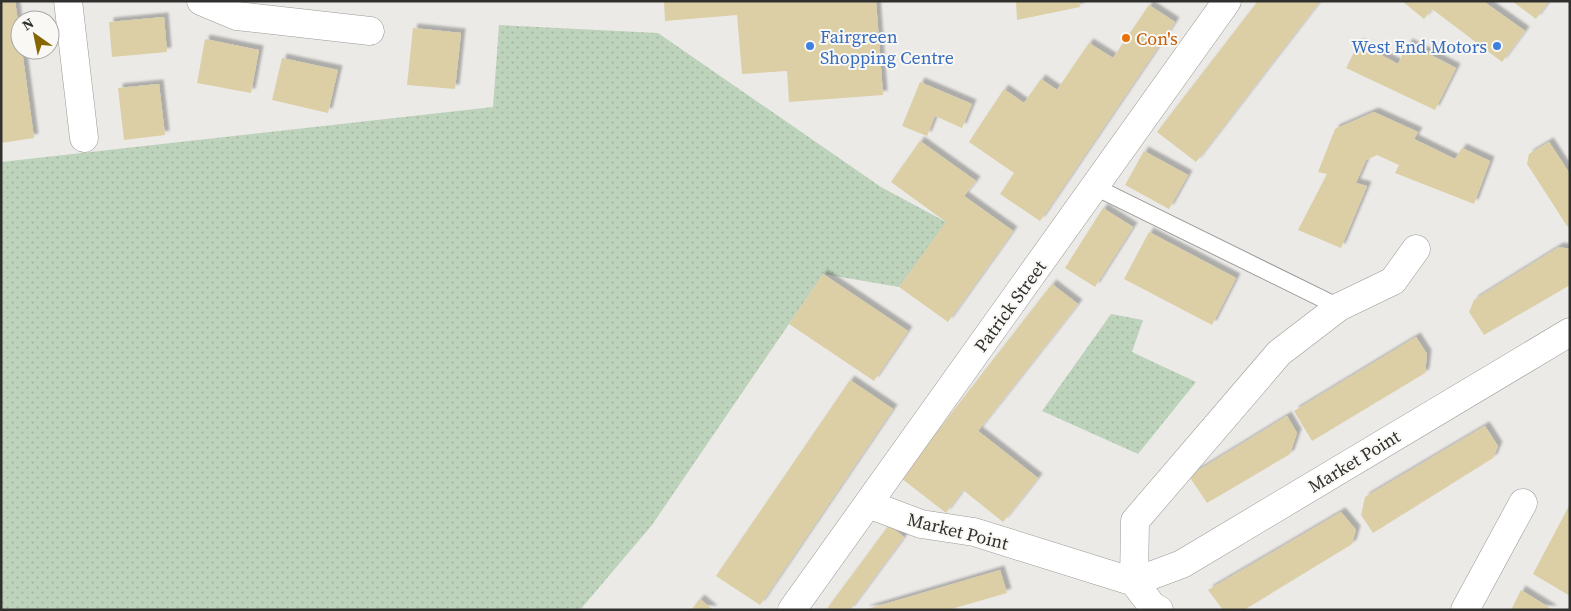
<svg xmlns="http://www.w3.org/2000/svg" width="1571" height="611" font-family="'Source Serif 4',serif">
<defs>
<pattern id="grass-dots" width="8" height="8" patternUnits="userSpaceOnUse" patternTransform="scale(1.25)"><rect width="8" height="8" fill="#bed3bb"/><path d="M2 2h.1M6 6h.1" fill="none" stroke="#a4b5a1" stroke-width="1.8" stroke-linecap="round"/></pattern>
<filter id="shadow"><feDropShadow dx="4.5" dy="-4.5" stdDeviation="1" flood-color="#0004"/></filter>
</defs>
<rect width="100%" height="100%" fill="#ebeae7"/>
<!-- grass -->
<path fill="url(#grass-dots)" d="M499 25 658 33 881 187 946 222 899 287 823 274 652 525 580 610H1V162L493 107Z
M1111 314 1143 320 1132 352 1196 382 1138 454 1042 411Z"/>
<!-- building -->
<path fill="#dccfa6" filter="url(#shadow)" d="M1 1H15L20 36V50H22L34 138 1 143Z
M664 1H876L883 95 789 102 787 71 742 74 737 15 665 21Z
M1016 1H1079L1080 7 1017 20Z
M1258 1H1320L1196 162 1157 132Z
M1402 1H1483L1525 31 1502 62 1432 9 1424 19Z
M1512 1H1549L1536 19Z
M1149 5 1175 22 1040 221 1000 194 1014 173 969 142 1004 89 1024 103 1041 79 1057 90 1089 43 1113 58Z
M164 17 167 52 112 57 109 22Z
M413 28 461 33 455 89 407 85Z
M205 39 259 50 251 93 197 83Z
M1359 43 1398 64 1408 43 1456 68 1435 110 1346 68Z
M282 58 338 70 328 113 272 100Z
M920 82 972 104 962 128 935 116 927 136 902 126Z
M159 84 165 135 124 140 118 88Z
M1374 112 1418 132 1414 139 1455 159 1462 148 1490 161 1474 204 1395 173 1399 165 1377 155 1366 160 1356 183 1367 186 1341 248 1298 230 1327 174 1318 172 1335 129Z
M920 141 976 181 964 196 1013 231 948 322 899 287 946 222 891 182Z
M1549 142 1570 174V227L1567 226 1527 164 1529 154Z
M1144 151 1188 175 1169 209 1125 185Z
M1103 208 1133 227 1095 287 1065 268Z
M1149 232 1236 278 1212 325 1124 279Z
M1559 247 1570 249V285L1484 335 1469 312 1474 300Z
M823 274 908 331 874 381 789 324Z
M1052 284 1078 304 978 431 1038 478 1003 522 963 490 946 513 901 478Z
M1416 337 1427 354 1425 373 1312 441 1294 411Z
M850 380 893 409 760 605 716 576Z
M1287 416 1297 433 1290 454 1207 503 1189 476Z
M1485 426 1498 446 1493 458 1373 533 1361 515 1365 497Z
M1570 504V596L1533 574Z
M1341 512 1356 530 1352 544 1244 610H1223L1208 590Z
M889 525 904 537 850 610H826Z
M1000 570 1007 593 948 610H864Z
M1521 590 1553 610H1511Z
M700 599 713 610H691Z"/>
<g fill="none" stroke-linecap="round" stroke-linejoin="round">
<!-- lane casing -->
<g stroke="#9a9995" stroke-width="18">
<path id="lane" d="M1095 187 1339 307"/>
</g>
<!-- street casing -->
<g stroke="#9a9995" stroke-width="29">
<path id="street" d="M68 1 84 138
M201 1 237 16 370 31
M868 504 921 524 974 532 1134 582 1152 606 1159 610
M1134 582 1182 564 1570 332
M1134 582 1135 521 1279 353 1339 307 1393 281 1416 249
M1465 610 1523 503"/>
</g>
<!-- secondary casing -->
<g stroke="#9a9995" stroke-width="29">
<path id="secondary" d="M792 610 1227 1"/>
</g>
<!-- lane -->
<use href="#lane" stroke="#fff" stroke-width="16"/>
<!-- street -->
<use href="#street" stroke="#fff" stroke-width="28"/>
<!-- secondary -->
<use href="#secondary" stroke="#fff" stroke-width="28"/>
</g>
<!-- markers -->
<circle fill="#e8710a" stroke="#f9f8f4" stroke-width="2" cx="1126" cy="38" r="5"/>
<g fill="#3f7fe0" stroke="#f9f8f4" stroke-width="2">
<circle cx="810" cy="46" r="5"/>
<circle cx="1497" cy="46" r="5"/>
</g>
<g text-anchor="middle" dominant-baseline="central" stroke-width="4" stroke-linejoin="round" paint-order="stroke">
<!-- shop labels -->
<g font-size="18" fill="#366cbe" stroke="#f9f8f4" text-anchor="start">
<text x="820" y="36">Fairgreen<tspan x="820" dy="21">Shopping Centre</tspan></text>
<text x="1487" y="46" text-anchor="end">West End Motors</text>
</g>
<!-- food labels -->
<g font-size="18" fill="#c56008" stroke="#f9f8f4" text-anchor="start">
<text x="1136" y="38">Con's</text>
</g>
<!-- street labels -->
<g font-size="18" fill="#30302e" stroke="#f9f8f4">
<text transform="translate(1010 306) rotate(-54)">Patrick Street</text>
<text transform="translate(1354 461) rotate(-31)">Market Point</text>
<text transform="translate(958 531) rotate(14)">Market Point</text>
</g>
</g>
<!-- border -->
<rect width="1571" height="611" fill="none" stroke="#30302e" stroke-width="5"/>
<!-- north arrow -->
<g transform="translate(35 35) rotate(327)"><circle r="24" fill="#f9f8f4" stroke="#a9a8a5"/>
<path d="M0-4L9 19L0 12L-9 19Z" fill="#856600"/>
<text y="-8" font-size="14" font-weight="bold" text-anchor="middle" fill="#30302e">N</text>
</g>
</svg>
